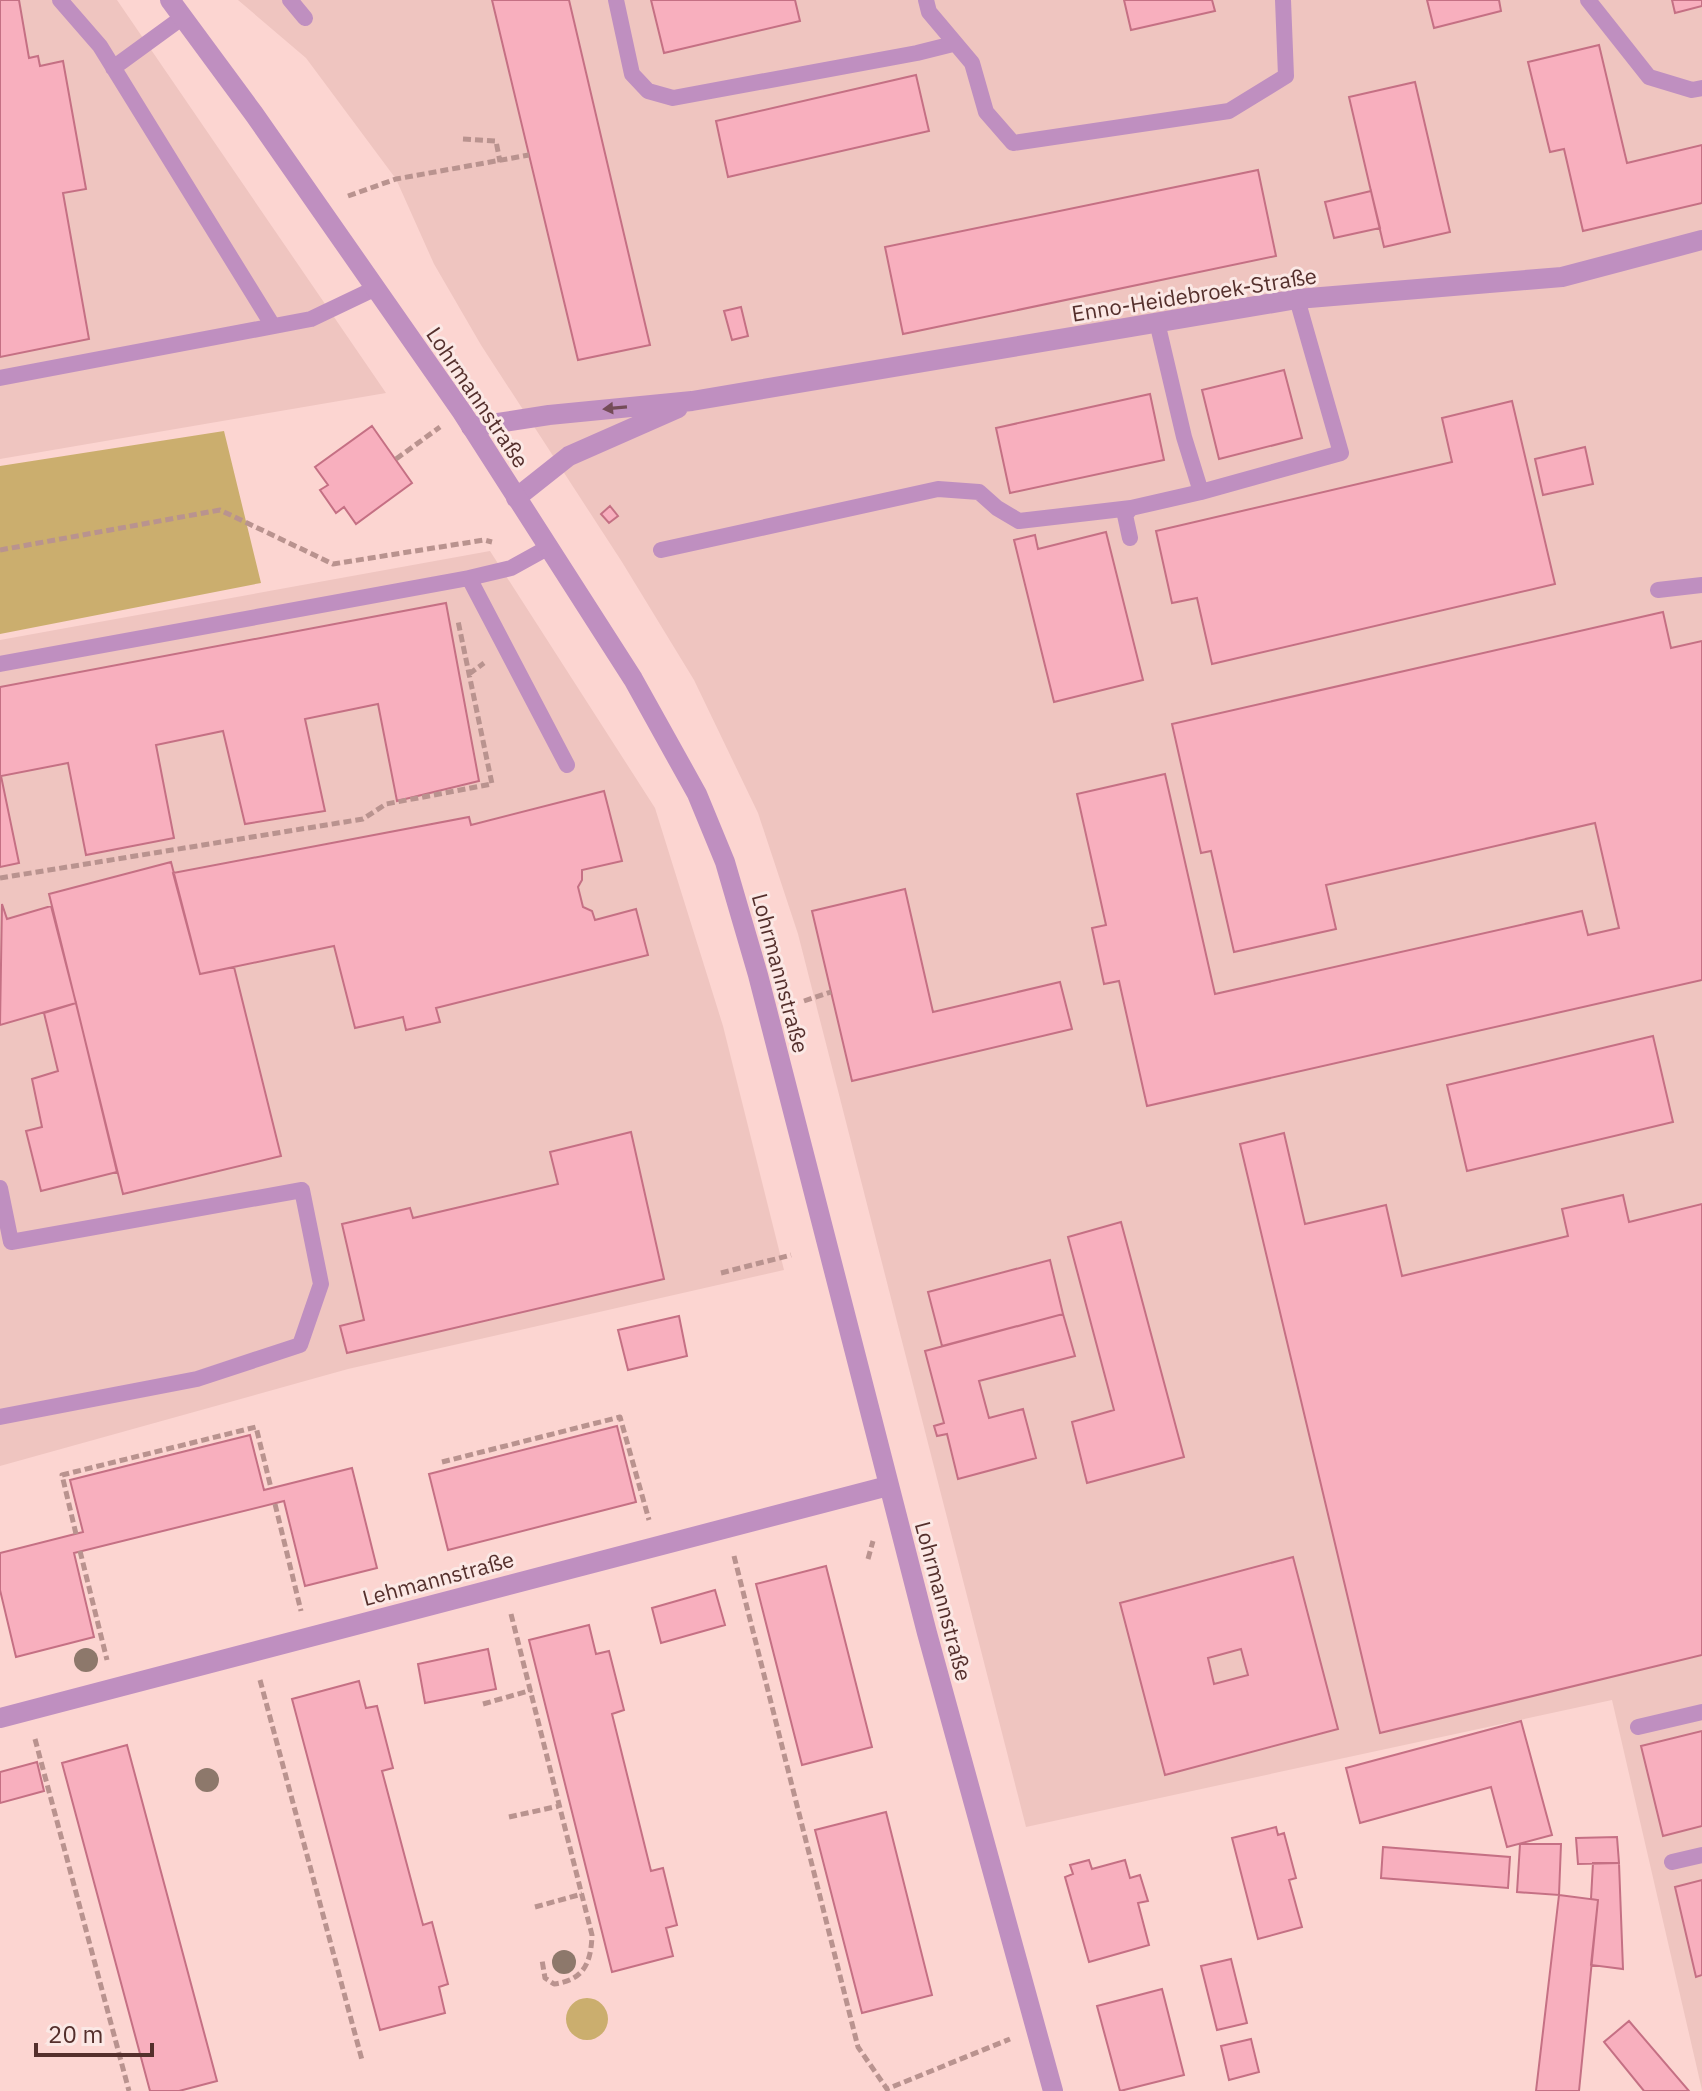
<svg xmlns="http://www.w3.org/2000/svg" width="1702" height="2091" font-family="'IBM Plex Sans',sans-serif">
<rect width="100%" height="100%" fill="#fcd5d1"/>
<!-- built -->
<path fill="#efc5c0" d="M0 0H117L386 393 0 459Z
M238 0H1702V2090L1612 1700 1026 1827 798 934 758 813 694 680 622 562 481 345 434 264 396 179 306 58Z
M490 551 655 808 723 1026 784 1270 348 1369 0 1466V640Z"/>
<!-- green -->
<path fill="#cbae6e" d="M224 431 261 583 0 634V466Z
M566 2019a21 21 0 1 1 42 0a21 21 0 1 1-42 0Z"/>
<!-- building -->
<path fill="#f8afbe" stroke="#c57084" stroke-width="2" fill-rule="evenodd" d="M0 0H19L29 58 38 56 40 66 63 61 86 189 63 193 89 339 0 357Z
M492 0H569L650 345 578 360Z
M651 0H795L800 21 664 53Z
M1124 0H1212L1215 11 1131 30Z
M1427 0H1499L1501 11 1434 28Z
M1672 0H1702V6L1675 13Z
M1599 45 1627 163 1702 145V203L1583 231 1564 149 1550 152 1528 62Z
M916 75 929 131 728 177 716 121Z
M1415 82 1450 232 1384 247 1349 97Z
M1258 170 1276 256 903 334 885 247Z
M1371 191 1380 228 1334 238 1325 202Z
M741 307 748 336 732 340 724 311Z
M1284 370 1302 438 1219 459 1202 390Z
M1150 394 1164 460 1010 493 996 428Z
M1512 401 1555 584 1212 664 1197 598 1172 603 1156 531 1452 462 1442 418Z
M372 426 412 483 356 524 344 507 336 513 320 490 328 485 315 467Z
M1585 447 1593 484 1543 495 1535 459Z
M610 506 618 516 609 523 601 514Z
M1106 532 1143 680 1054 702 1014 540 1035 535 1038 549Z
M446 603 479 781 397 801 378 704 305 719 325 811 245 824 223 731 156 745 174 838 86 855 68 763 1 776 19 863 0 867V687Z
M1663 612 1671 648 1702 641V980L1147 1106 1119 981 1104 984 1092 928 1106 925 1077 794 1165 774 1215 994 1582 911 1588 935 1619 928 1595 823 1326 885 1336 929 1234 952 1211 851 1201 853 1172 724Z
M604 791 622 861 582 870V880L578 887 583 907 592 911 595 920 636 909 648 955 436 1008 440 1022 406 1030 403 1017 355 1028 334 946 200 974 173 873 469 817 471 825Z
M171 862 200 974 234 967 281 1156 123 1194 49 894Z
M905 889 933 1012 1060 982 1072 1029 852 1081 812 911Z
M2 904 7 919 51 906 76 1003 0 1025Z
M76 1003 117 1172 41 1191 26 1131 42 1127 32 1079 58 1071 44 1013Z
M1653 1036 1673 1122 1467 1171 1447 1085Z
M631 1132 664 1279 347 1353 340 1326 364 1320 342 1224 410 1208 413 1218 558 1184 550 1152Z
M1284 1133 1305 1224 1386 1205 1402 1276 1568 1236 1562 1209 1623 1195 1629 1222 1702 1204V1655L1380 1733 1240 1144Z
M1121 1222 1184 1457 1087 1483 1072 1422 1114 1410 1068 1237Z
M1050 1260 1063 1314 942 1346 928 1292Z
M1063 1314 1075 1356 979 1381 989 1418 1023 1409 1036 1458 958 1479 947 1434 937 1436 934 1426 944 1423 925 1351Z
M679 1316 687 1356 628 1370 618 1330Z
M617 1426 636 1502 448 1550 429 1474Z
M250 1435 264 1490 352 1468 377 1568 305 1586 284 1501 74 1553 94 1637 16 1657 0 1590V1553L83 1532 70 1480Z
M1293 1557 1338 1729 1165 1775 1120 1603ZM1241 1649 1248 1675 1214 1684 1208 1658Z
M826 1566 872 1747 802 1765 756 1584Z
M715 1590 725 1625 661 1643 652 1608Z
M589 1625 596 1654 609 1651 624 1710 612 1714 651 1871 663 1868 677 1925 666 1928 673 1956 612 1972 529 1640Z
M488 1649 496 1689 425 1703 418 1664Z
M359 1681 366 1708 377 1706 393 1768 382 1771 423 1925 432 1922 448 1984 439 1987 445 2013 380 2030 292 1699Z
M1521 1721 1552 1835 1507 1847 1491 1787 1360 1823 1346 1768Z
M1702 1731V1826L1663 1836 1641 1746Z
M127 1745 217 2081 179 2091H150L62 1763Z
M37 1762 44 1791 0 1803V1772Z
M886 1812 932 1995 862 2013 815 1830Z
M1276 1827 1278 1835 1284 1833 1296 1878 1289 1880 1302 1927 1258 1939 1232 1838Z
M1617 1837 1619 1863 1578 1864 1576 1838Z
M1520 1844H1561L1559 1895 1517 1892Z
M1383 1847 1510 1857 1508 1888 1381 1878Z
M1089 1860 1092 1869 1125 1860 1130 1878 1140 1875 1148 1901 1138 1903 1149 1945 1089 1962 1065 1877 1073 1874 1070 1865Z
M1593 1863H1619L1623 1969 1591 1965 1598 1900 1591 1899Z
M1702 1880V1975L1696 1977 1675 1887Z
M1559 1895 1598 1900 1579 2091H1536Z
M1231 1959 1247 2023 1217 2030 1201 1966Z
M1162 1989 1184 2075 1120 2091 1097 2006Z
M1629 2021 1689 2091H1644L1604 2042Z
M1251 2039 1259 2072 1229 2080 1221 2046Z"/>
<g fill="none" stroke-linecap="round" stroke-linejoin="round">
<!-- path -->
<path stroke="#b9938f" stroke-width="5" stroke-dasharray="8 4" stroke-linecap="butt" d="M463 139 496 141 500 162
M348 196 396 179 529 155
M396 459 440 427
M0 550 220 510 333 564 484 540 492 542
M469 674 484 663
M0 878 363 819 386 804 492 784 458 621
M804 1001 831 992
M721 1273 791 1255
M442 1462 620 1417 649 1520
M275 1504 301 1611
M76 1534 62 1475 256 1427 271 1488
M80 1551 107 1660
M734 1556 858 2047 887 2089 1010 2039
M868 1559 873 1541
M511 1614 592 1935C591 1963 584 1980 554 1984L545 1978 542 1960
M260 1680 362 2060
M483 1704 532 1690
M35 1739 129 2091
M509 1817 559 1806
M535 1907 582 1894"/>
<!-- service -->
<path stroke="#bf8fc0" stroke-width="16" d="M60 0 100 46 273 326
M290 0 305 18
M616 0 632 74 648 91 673 98 917 53 953 44
M926 0 929 12 972 63 986 112 1013 143 1229 111 1286 76 1283 0
M1588 0 1649 77 1692 90 1702 88
M113 68 183 17
M0 378 311 319 376 288
M1201 492 1341 453 1297 299
M1130 538 1125 515 1131 508 1201 492 1184 437 1157 322
M661 550 938 489 979 492 997 508 1019 521 1131 508
M469 578 567 765
M1658 590 1702 585
M0 664 469 578 511 568 549 547
M0 1188 11 1242 302 1190 321 1284 300 1345 197 1379 0 1417
M1638 1727 1702 1712
M1672 1862 1702 1855"/>
<!-- minor -->
<path stroke="#bf8fc0" stroke-width="20" d="M471 427 549 415 692 401 1297 299 1562 277 1702 240
M516 498 569 456 678 408
M0 1718 888 1486"/>
<!-- tertiary -->
<path stroke="#bf8fc0" stroke-width="20" d="M170 0 254 114 462 412 633 679 697 794 725 862 758 975 927 1633 1053 2091"/>
</g>
<!-- trees -->
<g fill="#8d786b">
<circle cx="86" cy="1660" r="12"/>
<circle cx="207" cy="1780" r="12"/>
<circle cx="564" cy="1962" r="12"/>
</g>
<!-- one-way arrows -->
<defs><path id="oneway-solid" d="M-6-.8H1V-3.2L6.5 0L1 3.2V.8H-6Z" transform="scale(2)"/></defs>
<use fill="#744c58" href="#oneway-solid" transform="translate(615 408) rotate(175)"/>
<g text-anchor="middle" dominant-baseline="central" stroke-width="6" stroke-linejoin="round" paint-order="stroke">
<!-- street labels -->
<g font-size="22" fill="#542f2c" stroke="#fbe8e5">
<text transform="translate(1194 294) rotate(-9)">Enno-Heidebroek-Straße</text>
<text transform="translate(478 397) rotate(56)">Lohrmannstraße</text>
<text transform="translate(781 973) rotate(75)">Lohrmannstraße</text>
<text transform="translate(438 1578) rotate(-15)">Lehmannstraße</text>
<text transform="translate(944 1601) rotate(75)">Lohrmannstraße</text>
</g>
</g>
<!-- scale -->
<path d="M36 2043v12h116v-12" fill="none" stroke="#542f2c" stroke-width="4"/>
<text x="48" y="2043" font-size="24" fill="#542f2c" stroke="#fbe8e5" stroke-width="6" paint-order="stroke">20 m</text>
</svg>
